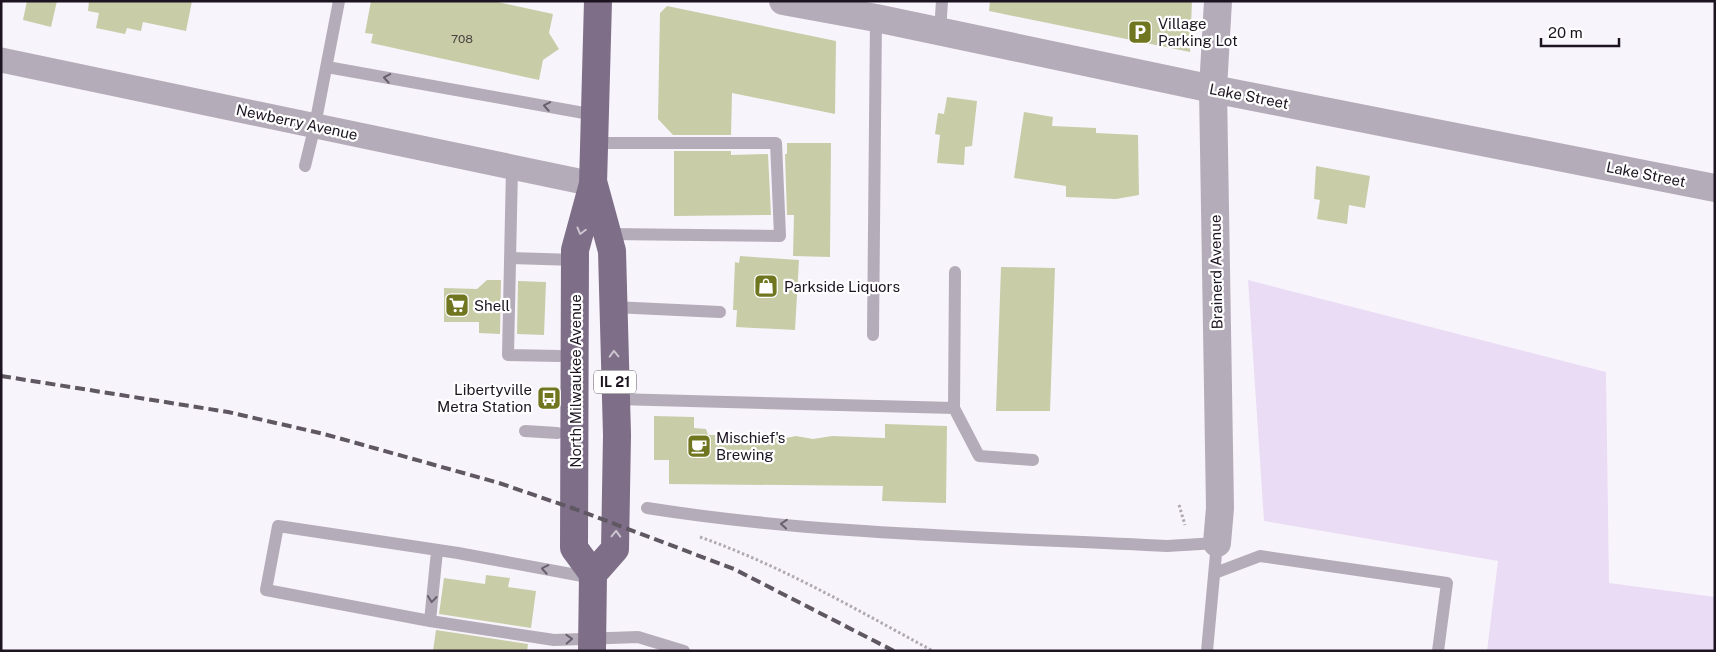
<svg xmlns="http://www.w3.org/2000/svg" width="1716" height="652" font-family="'Public Sans',sans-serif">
<rect width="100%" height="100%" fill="#f8f4fb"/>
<!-- green -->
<path fill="#eadcf4" d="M1248 280 1606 372 1609 583 1715 597V651H1487L1498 561 1264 521Z"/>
<!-- building -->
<path fill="#c8cda8" d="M27 1H57L51 27 23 20Z
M89 1H192L186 31 143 22 141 31 127 28 125 34 96 28 99 13 88 11Z
M371 1H493L553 14 549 33 559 49 543 60 539 80 371 43 373 34 365 33Z
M990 1H1192L1190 52 989 11Z
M667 6 836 41 835 114 732 93 731 135H673L658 119 660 13Z
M947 97 977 101 972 146 965 147 964 165 937 163 940 135 935 134 938 113 944 114Z
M1024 112 1053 117 1052 126 1096 128V133L1138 135 1139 195 1116 199 1066 197V186L1014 178Z
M787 143H831L830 257 793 256 794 215H787L785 154H787Z
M674 151H731V155L768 154 771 215 674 216Z
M1316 166 1370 176 1365 208 1349 205 1347 224 1317 219 1320 200 1314 199Z
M740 256 799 260 795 330 736 327 737 310H733L735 262 739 263Z
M1001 267 1055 268 1050 411H996Z
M487 280H501L500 334 479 333V322H444V288L477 289Z
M518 281 546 282 544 335 517 334Z
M654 416 694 417V428L706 429 708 435H761L786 438 796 436 813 439 832 436 885 438V424L947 426 946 503 882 501 883 486 669 484V460H654Z
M486 575 510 578 508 587 536 591 531 628 439 614 444 578 485 584Z
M436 630 528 644 527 651H433Z"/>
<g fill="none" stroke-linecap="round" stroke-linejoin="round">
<!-- path -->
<path stroke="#afaab2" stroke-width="3" stroke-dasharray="2.5 2.5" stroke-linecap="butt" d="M1179 505 1185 525
M700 537C782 566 857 610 933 651"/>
<!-- service -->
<path stroke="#b5acba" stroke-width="12" d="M940 31 942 1
M327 67 595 115
M594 143H776L780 236 607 234
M305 166 315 125 339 1
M512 168 508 355 559 356
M510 258 576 260
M613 307 720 312
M873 335 876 18
M616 399 954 408 979 456 1033 460
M954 408 955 272
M525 431 557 433
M647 508C818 535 993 537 1167 546L1217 543 1207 651
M437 551 430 621 554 640 638 637 684 651
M1215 573 1260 556 1447 583 1438 651
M430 621 266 590 278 526 458 553 593 578"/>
<!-- minor -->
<path stroke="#b5acba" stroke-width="25" d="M1 60 593 184"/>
<!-- tertiary -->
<path stroke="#b5acba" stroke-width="28" d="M783 1 876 18 1213 89 1715 188
M1217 543 1220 508 1213 89 1218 1"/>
<!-- primary -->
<path stroke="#7e6e88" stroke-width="28" d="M593 574 615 549 617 435 612 251 594 185
M592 651 593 574 574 548 575 250 593 184 598 1"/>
<!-- rail -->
<path stroke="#5f5863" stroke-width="4" stroke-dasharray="10 5" stroke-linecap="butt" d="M1 376 228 412 324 434 499 483 575 509 734 569 894 651"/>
</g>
<!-- one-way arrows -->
<defs><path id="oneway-chevron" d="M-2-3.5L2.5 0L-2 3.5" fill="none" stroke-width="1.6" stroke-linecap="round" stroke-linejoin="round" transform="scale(1.25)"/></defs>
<g stroke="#68606d">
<use href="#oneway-chevron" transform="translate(387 78) rotate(-170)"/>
<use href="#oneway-chevron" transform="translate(547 106) rotate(-170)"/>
<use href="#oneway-chevron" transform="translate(784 524) rotate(-175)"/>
<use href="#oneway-chevron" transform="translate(545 569) rotate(-170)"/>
<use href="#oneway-chevron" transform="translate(432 599) rotate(96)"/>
<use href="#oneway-chevron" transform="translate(569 639) rotate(-3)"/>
</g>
<g stroke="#cbc5cf">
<use href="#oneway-chevron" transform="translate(581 231) rotate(105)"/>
<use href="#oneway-chevron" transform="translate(614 354) rotate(-92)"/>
<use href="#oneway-chevron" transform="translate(616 534) rotate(-88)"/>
</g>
<!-- icons -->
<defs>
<g id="parking-square" transform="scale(1.25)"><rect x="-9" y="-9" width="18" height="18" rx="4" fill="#70761f" stroke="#fff"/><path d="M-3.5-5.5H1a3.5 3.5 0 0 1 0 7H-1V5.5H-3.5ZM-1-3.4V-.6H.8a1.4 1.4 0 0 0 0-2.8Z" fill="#fff"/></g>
<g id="shop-square" transform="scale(1.25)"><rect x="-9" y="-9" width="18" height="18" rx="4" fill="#70761f" stroke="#fff"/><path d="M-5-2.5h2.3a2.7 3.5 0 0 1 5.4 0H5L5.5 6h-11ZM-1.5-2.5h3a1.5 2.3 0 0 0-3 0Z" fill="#fff"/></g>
<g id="supermarket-square" transform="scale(1.25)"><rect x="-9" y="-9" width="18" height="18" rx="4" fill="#70761f" stroke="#fff"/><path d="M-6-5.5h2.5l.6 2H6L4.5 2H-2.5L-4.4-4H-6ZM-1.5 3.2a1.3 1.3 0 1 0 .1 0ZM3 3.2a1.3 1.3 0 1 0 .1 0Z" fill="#fff"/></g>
<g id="bus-square" transform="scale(1.25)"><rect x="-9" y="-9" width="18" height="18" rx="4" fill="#70761f" stroke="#fff"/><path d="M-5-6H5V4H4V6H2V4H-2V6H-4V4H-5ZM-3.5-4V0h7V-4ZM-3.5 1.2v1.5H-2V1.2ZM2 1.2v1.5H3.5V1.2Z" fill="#fff"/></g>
<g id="cafe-square" transform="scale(1.25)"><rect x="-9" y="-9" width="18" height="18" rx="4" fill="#70761f" stroke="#fff"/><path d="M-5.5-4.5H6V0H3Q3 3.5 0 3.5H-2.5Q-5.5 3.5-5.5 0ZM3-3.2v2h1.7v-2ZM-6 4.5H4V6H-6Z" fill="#fff"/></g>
</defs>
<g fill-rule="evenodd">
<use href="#parking-square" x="1140" y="32"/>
<use href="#shop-square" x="766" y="286"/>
<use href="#supermarket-square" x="457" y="305"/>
<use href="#bus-square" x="549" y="398"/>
<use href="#cafe-square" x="699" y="446"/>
</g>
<g text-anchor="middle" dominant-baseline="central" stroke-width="4.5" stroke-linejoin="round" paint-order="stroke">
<!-- number labels -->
<g font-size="12" fill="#474242">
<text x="462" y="39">708</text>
</g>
<!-- shield labels -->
<rect fill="#fff" stroke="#605a63" stroke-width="1" x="594" y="370.5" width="42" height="23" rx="4"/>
<g font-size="14" font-weight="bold" fill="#1c1420">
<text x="615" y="382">IL 21</text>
</g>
<!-- poi labels -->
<g font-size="15" fill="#1c1420" stroke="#fff" text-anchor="start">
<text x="1158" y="23">Village<tspan x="1158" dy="17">Parking Lot</tspan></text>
<text x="784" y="286">Parkside Liquors</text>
<text x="474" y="305">Shell</text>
<text x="532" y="389" text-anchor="end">Libertyville<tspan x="532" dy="17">Metra Station</tspan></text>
<text x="716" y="437">Mischief's<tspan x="716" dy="17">Brewing</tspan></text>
</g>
<!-- street labels -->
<g font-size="15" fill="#1c1420" stroke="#fff">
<text transform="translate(1249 96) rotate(11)">Lake Street</text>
<text transform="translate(297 122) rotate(12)">Newberry Avenue</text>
<text transform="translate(1646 174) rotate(11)">Lake Street</text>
<text transform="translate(1216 272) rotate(-91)">Brainerd Avenue</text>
<text transform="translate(575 381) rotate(-90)">North Milwaukee Avenue</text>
</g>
</g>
<!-- border -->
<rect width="1716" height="652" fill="none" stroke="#1c1420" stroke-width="5"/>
<!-- scale -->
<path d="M1541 38v8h78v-8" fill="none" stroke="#1c1420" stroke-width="2.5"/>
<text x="1548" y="38" font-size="15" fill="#1c1420" stroke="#ffffff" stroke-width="4" paint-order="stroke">20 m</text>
</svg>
